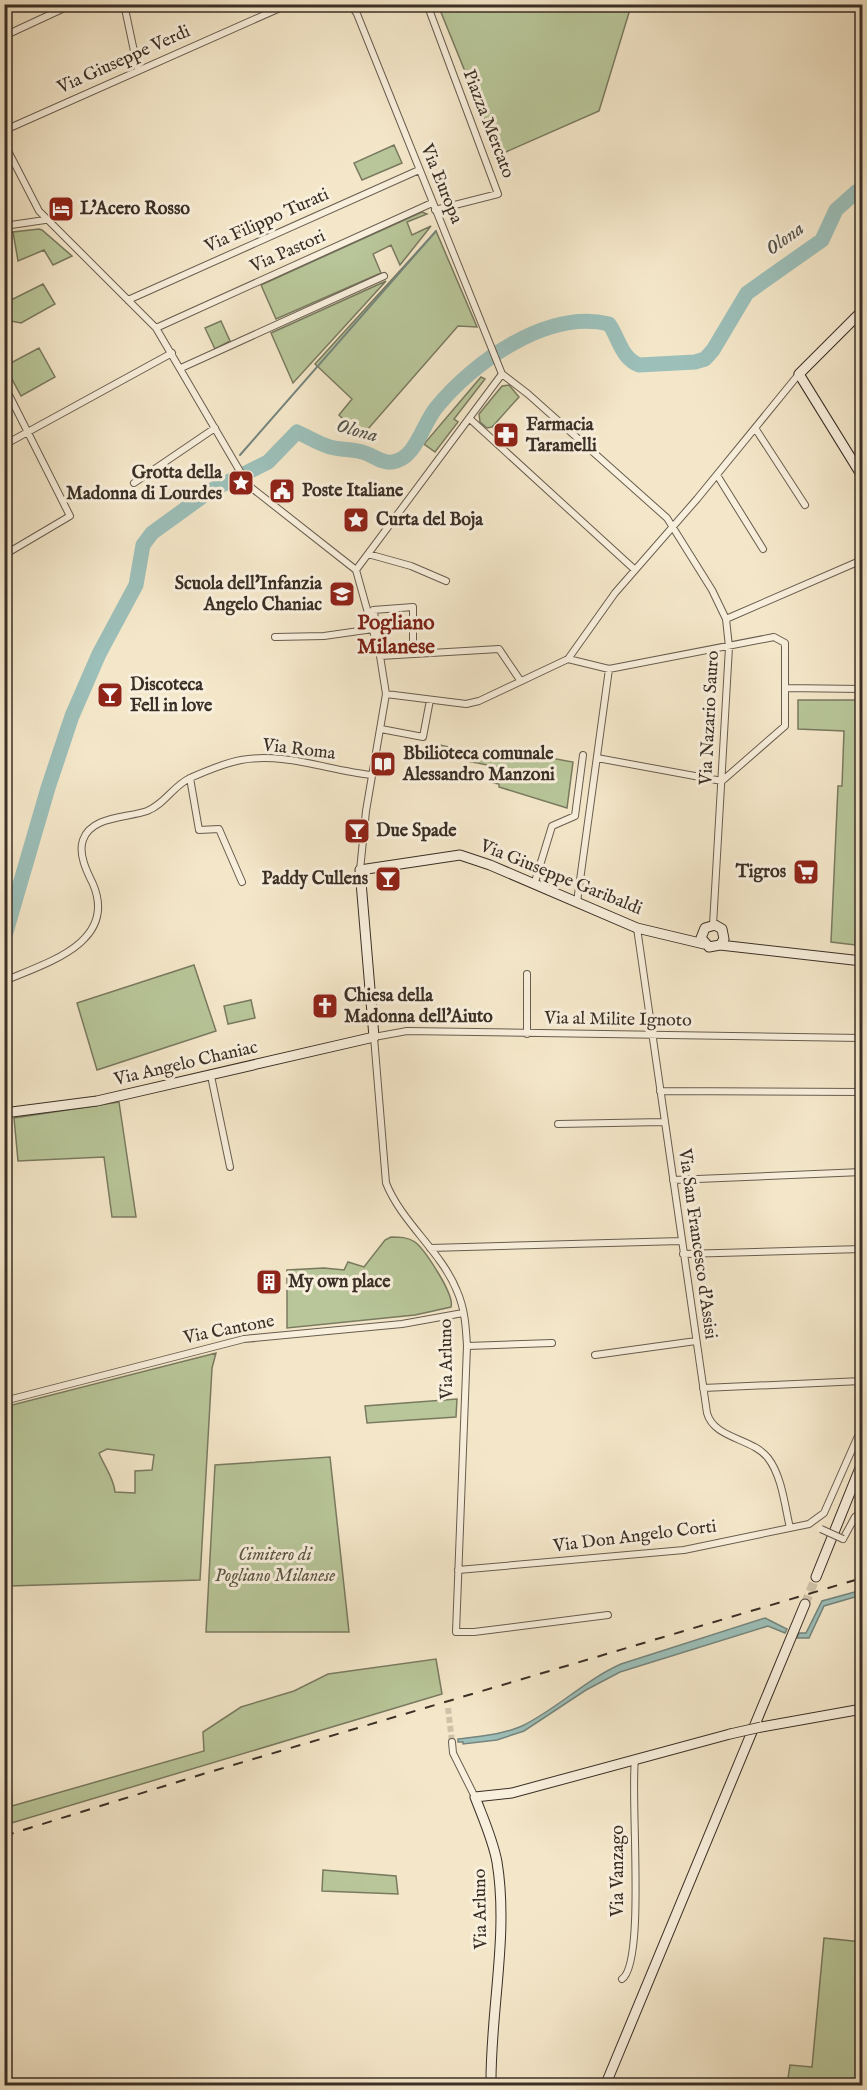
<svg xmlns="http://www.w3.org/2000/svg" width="867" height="2090" font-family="'IM FELL English',serif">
<rect width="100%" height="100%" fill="#f4e7c9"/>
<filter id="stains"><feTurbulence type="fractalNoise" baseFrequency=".00333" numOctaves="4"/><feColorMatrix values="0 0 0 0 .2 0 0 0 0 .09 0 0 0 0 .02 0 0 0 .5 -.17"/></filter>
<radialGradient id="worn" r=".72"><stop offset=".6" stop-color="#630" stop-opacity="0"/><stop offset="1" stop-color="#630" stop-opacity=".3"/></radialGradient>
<!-- green -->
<path fill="#b8c699" stroke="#797a60" stroke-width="1.5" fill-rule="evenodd" d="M438 5H634L631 6 599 111 499 155Z
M394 145 402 163 362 180 354 163Z
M422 212 427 214 407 222 412 235 431 226 400 265 391 245 373 254 381 273 276 319 261 285Z
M39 229 42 230 72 256 53 265 44 250 18 261 13 232Z
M436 231 477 327 458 326 361 437 339 415 352 399 315 364Z
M386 281 293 383 271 333Z
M43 284 55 304 21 323 5 320V303Z
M221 321 230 341 215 349 205 328Z
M39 348 55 377 21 396 5 366Z
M481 377 485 379 454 419 458 422 435 452 424 444Z
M509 385 519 397 492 427 487 428 480 422 479 414 502 386Z
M798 700H862V830L855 945 831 942 838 786H842L844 731 798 729Z
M435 744 499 758 501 749 573 762 567 808 499 787V784L493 783 497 767 433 754Z
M194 965 216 1031 97 1070 77 1003Z
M251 1000 255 1018 228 1024 224 1006Z
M119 1102 136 1217H112L104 1157 18 1161 14 1118Z
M391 1237C399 1237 408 1237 415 1242 425 1250 455 1295 451 1307L415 1315 287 1328V1270L324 1268 344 1270 348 1262 364 1267 385 1240Z
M216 1353 212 1368 200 1580 9 1586 12 1405ZM107 1449 154 1455 152 1470 135 1471V1493L115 1492C114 1478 104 1466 99 1453Z
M457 1399 456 1417 367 1423 365 1406Z
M330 1457 349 1632H206L215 1465Z
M4 1646 12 1806 204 1751 203 1732 241 1707 294 1691 328 1674 436 1659 442 1694 5 1825 7 1797 4 1783Z
M323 1870 396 1876 398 1894 322 1891Z
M824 1938 862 1942V2085H787L790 2065 812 2067Z"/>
<!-- water -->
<path fill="#9cbfb9" stroke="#75857e" stroke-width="1.5" d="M862 1590V1595L824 1606 809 1638H797L799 1633H806L822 1601Z
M765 1618 787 1629 785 1633 768 1626 620 1672 586 1690 524 1731 497 1740 463 1744V1742H458V1739C480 1736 501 1735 522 1726 557 1709 585 1680 621 1664Z"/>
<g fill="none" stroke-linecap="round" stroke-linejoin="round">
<!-- stream -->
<path stroke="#75857e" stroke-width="2" d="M240 455 436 231"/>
<!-- river -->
<path stroke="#9cbfb9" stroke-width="15" d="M4 939 48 788 72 716 99 654 136 585 143 545 152 533 210 491 268 462 297 432C308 437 319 444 330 447 341 450 352 449 362 452 371 454 383 464 392 462 416 459 422 425 436 408 473 362 548 309 609 324 619 338 621 358 639 365L695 362 705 359 713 350 747 293 822 240 836 210 856 192 862 189"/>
<!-- street-tunnel -->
<path stroke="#cfc2a8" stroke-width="6" stroke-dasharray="6 3" stroke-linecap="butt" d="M448 1708 452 1742"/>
<!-- secondary-tunnel -->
<path stroke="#cfc2a8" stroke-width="9" stroke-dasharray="9 4.5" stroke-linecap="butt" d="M805 1604 816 1577"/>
<!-- street casing -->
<g stroke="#685d4f" stroke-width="8">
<path id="street" d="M124 4 138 70
M353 4 502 374
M427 4 498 194 435 210
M355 11 368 4
M4 36 73 4
M4 128 5 145 39 211 156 328 248 485 356 570 380 656 386 694 366 811 360 870
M5 130 289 4
M4 226 45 220
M128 300 419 170
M156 328 432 203
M181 368 384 276
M502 374 528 394 667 518 712 590 726 619 729 647 713 925
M4 385 70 516 4 555
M470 419 634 569
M755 428 805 505
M4 445 172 353
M717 475 763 549
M134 483 215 428
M368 554 411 566 446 581
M356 570 502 374
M413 607V647L384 651 373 610Z
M726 619 862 560
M275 637 324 636 373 629
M380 656 499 649 520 680
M568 659 615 593 697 499 799 374
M785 688 862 689
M386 694 466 704 479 701 568 659 609 669 774 637 785 643V726L722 781 597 758
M381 729 423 737 430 700
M190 778 199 830 219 829 242 882
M534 885 552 826 575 816 583 755
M577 902 609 669
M637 928 707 1413C714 1439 753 1438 768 1458 782 1476 785 1507 790 1528
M4 981C46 963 118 943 93 884 87 872 78 854 83 840 91 816 127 818 147 811 165 804 173 786 190 778 206 771 224 763 241 760 285 752 330 771 372 775
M527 1034V974
M211 1076 230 1167
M660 1091 862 1092
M558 1124 664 1122
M673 1180 862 1172
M430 1248 681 1241
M683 1254 862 1249
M467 1346 552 1343
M595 1355 696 1341
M703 1388 862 1381
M4 1401 244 1339 402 1324 463 1313
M843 1539 855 1517 862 1511
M458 1570 684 1550 809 1524 824 1513 862 1427
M608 1615 474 1632H456L467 1346C466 1328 465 1309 457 1291 441 1251 402 1223 386 1183L374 1037 407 1031 862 1038
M452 1742 453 1753 475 1797
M622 1979C646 1963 630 1796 635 1760"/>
</g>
<!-- secondary casing -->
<g stroke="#3a2f26" stroke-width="11">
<path id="secondary" d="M862 311 799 374 862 476
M720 945 724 939 722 929 715 925 705 928 701 938 709 947 720 945 862 961
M4 1113 97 1101 374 1037 360 870 460 855 490 865 637 928 704 944
M816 1577 862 1463
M761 1727 862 1709
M491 2086C490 2012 509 1935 497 1862 493 1840 483 1818 475 1797L512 1793 730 1734
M605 2086 805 1604"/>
</g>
<!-- street -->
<use href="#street" stroke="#f8efdc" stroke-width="6"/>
<!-- secondary -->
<use href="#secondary" stroke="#f8efdc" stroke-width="9"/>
<!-- rail -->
<path stroke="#3a2f26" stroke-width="2" stroke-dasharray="10 10" stroke-linecap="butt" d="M4 1836 203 1774 862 1578"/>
<!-- street-bridge casing -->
<g stroke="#685d4f" stroke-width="8" stroke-linecap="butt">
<path id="street-bridge" d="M821 1529 843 1539"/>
</g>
<!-- secondary-bridge casing -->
<g stroke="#3a2f26" stroke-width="11" stroke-linecap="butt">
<path id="secondary-bridge" d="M730 1734 761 1727"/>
</g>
<!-- street-bridge -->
<use href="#street-bridge" stroke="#f8efdc" stroke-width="6"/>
<!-- secondary-bridge -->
<use href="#secondary-bridge" stroke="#f8efdc" stroke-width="9"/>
</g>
<!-- icons -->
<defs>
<g id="hotel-square" transform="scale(1.35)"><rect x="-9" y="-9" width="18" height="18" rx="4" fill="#8f2418" stroke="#f8efdc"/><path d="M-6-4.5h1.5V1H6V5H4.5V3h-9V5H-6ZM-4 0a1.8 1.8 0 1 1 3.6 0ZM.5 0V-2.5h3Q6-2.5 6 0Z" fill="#fff"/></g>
<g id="pharmacy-square" transform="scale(1.35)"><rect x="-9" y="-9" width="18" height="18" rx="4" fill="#8f2418" stroke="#f8efdc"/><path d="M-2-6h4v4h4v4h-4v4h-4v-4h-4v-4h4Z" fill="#fff"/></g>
<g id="sight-square" transform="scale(1.35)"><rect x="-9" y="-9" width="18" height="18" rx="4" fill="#8f2418" stroke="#f8efdc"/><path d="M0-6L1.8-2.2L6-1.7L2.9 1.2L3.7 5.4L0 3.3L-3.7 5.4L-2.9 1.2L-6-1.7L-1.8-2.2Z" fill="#fff"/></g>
<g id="civic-square" transform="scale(1.35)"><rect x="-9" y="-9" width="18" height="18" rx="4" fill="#8f2418" stroke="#f8efdc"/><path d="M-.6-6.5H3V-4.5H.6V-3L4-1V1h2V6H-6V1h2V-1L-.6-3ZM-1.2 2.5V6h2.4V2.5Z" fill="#fff"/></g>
<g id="school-square" transform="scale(1.35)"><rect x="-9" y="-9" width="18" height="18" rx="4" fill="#8f2418" stroke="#f8efdc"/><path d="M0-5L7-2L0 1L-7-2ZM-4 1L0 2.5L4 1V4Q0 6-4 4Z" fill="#fff"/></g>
<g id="bar-square" transform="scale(1.35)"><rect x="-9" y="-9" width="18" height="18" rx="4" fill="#8f2418" stroke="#f8efdc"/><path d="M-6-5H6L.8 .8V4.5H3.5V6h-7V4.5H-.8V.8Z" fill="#fff"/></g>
<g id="library-square" transform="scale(1.35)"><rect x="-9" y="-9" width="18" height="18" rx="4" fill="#8f2418" stroke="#f8efdc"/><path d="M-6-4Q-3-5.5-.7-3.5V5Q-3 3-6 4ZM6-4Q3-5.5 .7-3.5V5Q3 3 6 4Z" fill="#fff"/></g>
<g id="supermarket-square" transform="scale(1.35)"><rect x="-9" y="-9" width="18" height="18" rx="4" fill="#8f2418" stroke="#f8efdc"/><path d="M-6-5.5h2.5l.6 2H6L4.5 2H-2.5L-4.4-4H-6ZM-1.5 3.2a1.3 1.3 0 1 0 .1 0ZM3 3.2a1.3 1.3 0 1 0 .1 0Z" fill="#fff"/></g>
<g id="church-square" transform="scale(1.35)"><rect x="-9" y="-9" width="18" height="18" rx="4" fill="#8f2418" stroke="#f8efdc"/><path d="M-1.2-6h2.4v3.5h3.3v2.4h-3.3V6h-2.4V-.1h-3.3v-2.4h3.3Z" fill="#fff"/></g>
<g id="building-square" transform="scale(1.35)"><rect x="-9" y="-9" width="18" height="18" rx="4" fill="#8f2418" stroke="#f8efdc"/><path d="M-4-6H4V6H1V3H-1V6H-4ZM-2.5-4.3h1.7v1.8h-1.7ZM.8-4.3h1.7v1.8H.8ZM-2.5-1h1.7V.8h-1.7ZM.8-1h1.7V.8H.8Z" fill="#fff"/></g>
</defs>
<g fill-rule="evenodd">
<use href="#hotel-square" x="61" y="209"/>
<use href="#pharmacy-square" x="506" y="435"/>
<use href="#sight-square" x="241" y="483"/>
<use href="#civic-square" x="282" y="491"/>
<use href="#sight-square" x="356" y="520"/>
<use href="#school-square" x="342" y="594"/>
<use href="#bar-square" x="110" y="695"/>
<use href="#library-square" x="383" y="764"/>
<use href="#bar-square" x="357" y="831"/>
<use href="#supermarket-square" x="806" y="872"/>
<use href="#bar-square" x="388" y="879"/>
<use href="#church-square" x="325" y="1006"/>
<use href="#building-square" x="269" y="1282"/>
</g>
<g text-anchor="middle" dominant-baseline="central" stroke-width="6" stroke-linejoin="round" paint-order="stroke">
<!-- street labels -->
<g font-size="18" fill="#3a2f26" stroke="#f8efdc">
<text transform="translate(124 60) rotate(-24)">Via Giuseppe Verdi</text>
<text transform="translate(488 124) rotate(69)">Piazza Mercato</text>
<text transform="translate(441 184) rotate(68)">Via Europa</text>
<text transform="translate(267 221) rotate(-24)">Via Filippo Turati</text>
<text transform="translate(288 252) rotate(-24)">Via Pastori</text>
<text transform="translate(710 718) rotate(-87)">Via Nazario Sauro</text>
<text transform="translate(299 750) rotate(7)">Via Roma</text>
<text transform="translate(561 878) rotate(22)">Via Giuseppe Garibaldi</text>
<text transform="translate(618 1020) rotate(1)">Via al Milite Ignoto</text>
<text transform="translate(186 1064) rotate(-13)">Via Angelo Chaniac</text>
<text transform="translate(697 1244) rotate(82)">Via San Francesco d'Assisi</text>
<text transform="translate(229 1330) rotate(-11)">Via Cantone</text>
<text transform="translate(447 1359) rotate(-91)">Via Arluno</text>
<text transform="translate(635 1537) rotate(-7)">Via Don Angelo Corti</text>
<text transform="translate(618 1871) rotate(-90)">Via Vanzago</text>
<text transform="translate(481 1909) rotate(-91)">Via Arluno</text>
</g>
<!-- poi labels -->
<g font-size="18" font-weight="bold" fill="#3a2f26" stroke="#f8efdc" text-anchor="start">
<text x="80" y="209">L'Acero Rosso</text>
<text x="526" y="425">Farmacia<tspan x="526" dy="21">Taramelli</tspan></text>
<text x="222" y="473" text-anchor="end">Grotta della<tspan x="222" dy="21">Madonna di Lourdes</tspan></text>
<text x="302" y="491">Poste Italiane</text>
<text x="376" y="520">Curta del Boja</text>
<text x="322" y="584" text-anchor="end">Scuola dell'Infanzia<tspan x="322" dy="21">Angelo Chaniac</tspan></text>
<text x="130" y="685">Discoteca<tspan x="130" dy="21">Fell in love</tspan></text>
<text x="403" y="754">Bbilioteca comunale<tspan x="403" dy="21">Alessandro Manzoni</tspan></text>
<text x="376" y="831">Due Spade</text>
<text x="786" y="872" text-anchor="end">Tigros</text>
<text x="368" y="879" text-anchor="end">Paddy Cullens</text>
<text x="344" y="996">Chiesa della<tspan x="344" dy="21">Madonna dell'Aiuto</tspan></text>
<text x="288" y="1282">My own place</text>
</g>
<!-- park labels -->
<g font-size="18" font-style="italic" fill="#5a5543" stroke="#f8efdc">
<text x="275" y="1555">Cimitero di<tspan x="275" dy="21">Pogliano Milanese</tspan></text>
</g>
<!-- water labels -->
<g font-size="20" font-style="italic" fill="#52534b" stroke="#f8efdc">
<text transform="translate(785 239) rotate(-36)">Olona</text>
<text transform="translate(357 431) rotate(15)">Olona</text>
</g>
<!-- quarter labels -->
<g font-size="21" font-weight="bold" fill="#7a1f14" stroke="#f8efdc">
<text x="396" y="623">Pogliano<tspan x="396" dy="24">Milanese</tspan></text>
</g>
</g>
<!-- margin -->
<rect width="867" height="2090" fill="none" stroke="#f4e7c9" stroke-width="24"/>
<rect x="6" y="6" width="855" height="2078" fill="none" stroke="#3a2f26" stroke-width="3"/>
<rect x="12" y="12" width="843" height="2066" fill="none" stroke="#3a2f26" stroke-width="1.5"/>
<rect width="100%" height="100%" filter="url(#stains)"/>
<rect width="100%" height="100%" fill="url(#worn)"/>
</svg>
